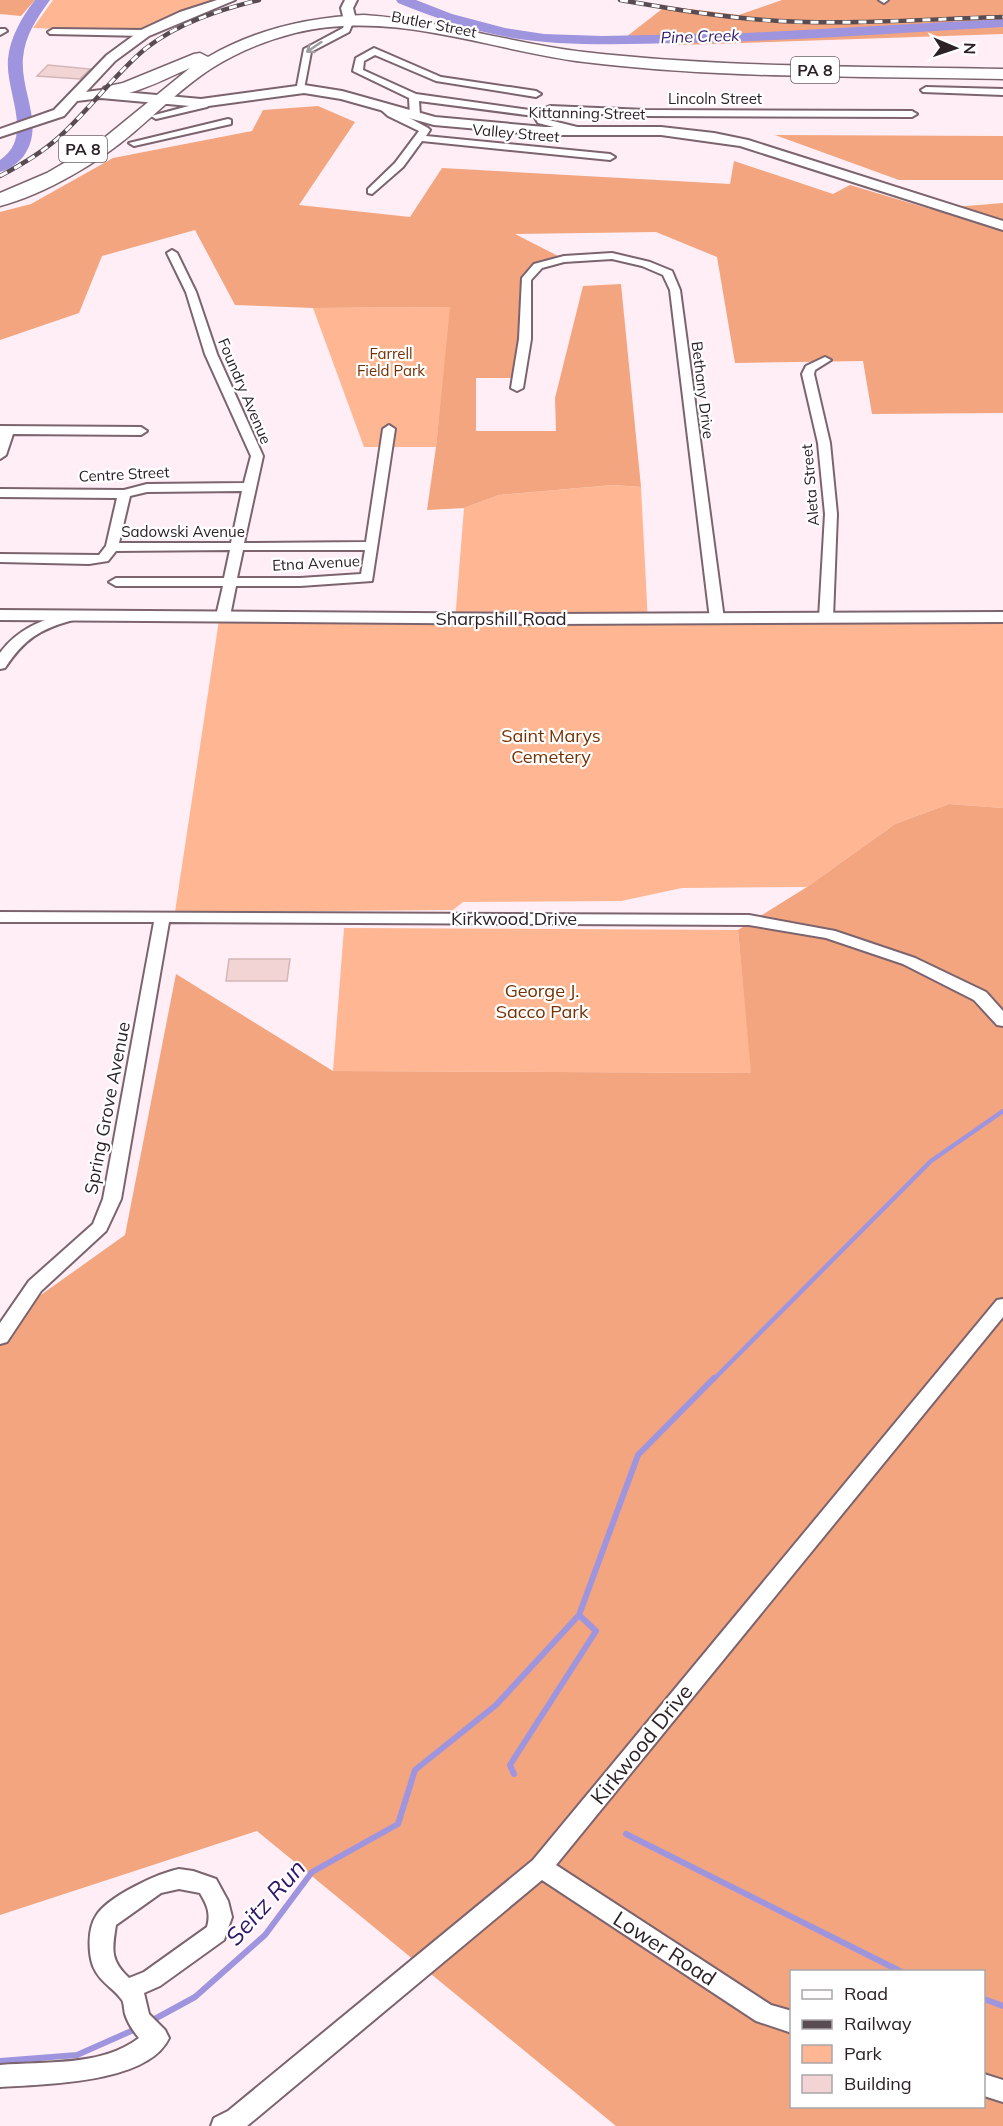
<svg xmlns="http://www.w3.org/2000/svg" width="1003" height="2126" font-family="Mulish,sans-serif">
<rect width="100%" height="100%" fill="#ffeef6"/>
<!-- green -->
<path fill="#ffb793" d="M53 0H213C185 8 155 27 130 32L33 28Z
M451 307 436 447H364L313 308Z
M613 485 641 487 648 622 1003 623V808L949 804 895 824 807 887 682 888 621 901 463 902 453 910 175 912 219 620 455 621 464 508 499 495Z
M344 928 738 930 752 1073 333 1071Z"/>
<!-- forest -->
<path fill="#f2a57f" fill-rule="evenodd" d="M0 0H35L21 16 0 14Z
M782 0H1003V34L681 45 626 37 666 6 739 15Z
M318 106 355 122 299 205 410 217 442 168 730 184 734 161 833 194 850 185 930 209 1003 203V413L872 414 863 361 735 363 717 257 656 232 515 234 564 259 538 266 526 280 519 378H476V431H556L555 398 583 286 621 284 641 487 613 485 499 495 464 508 427 510 436 447 450 307 313 308 235 305 195 230 102 256 79 313 0 340V212L31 204 113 158 252 131 263 110Z
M775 135 1003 136V180H899Z
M949 804 1003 808V2126H616L257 1831 0 1915V1324L125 1235 176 974 333 1071 751 1073 738 930 807 887 895 824ZM792 1972H984V2106H792Z"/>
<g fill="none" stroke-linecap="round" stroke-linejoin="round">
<!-- stream-far1 -->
<path stroke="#9f95de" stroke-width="4.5" d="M713 1380 931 1161 1003 1111"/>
<!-- stream -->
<path stroke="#9f95de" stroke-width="6" d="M514 1774 510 1765 596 1631 579 1615
M626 1834 902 1972
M984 1999 1003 2006
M151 2021 195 1997 265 1935 312 1872 398 1824 415 1770 496 1705 579 1615 638 1455 714 1378
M0 2061 77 2055 138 2028"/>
<!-- river -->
<path fill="#9f95de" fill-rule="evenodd" d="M35 0H50C37 18 25 35 23 58 20 93 46 126 23 157 17 164 8 170 0 172V160C35 136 5 93 8 59 10 37 22 17 35 0Z
M396 0H416L452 14 505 28 544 34 602 36 746 33 1003 19V27C897 33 790 41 684 43 625 44 565 47 507 37 469 30 433 17 398 3Z"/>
</g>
<!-- building -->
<path fill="#f2d4d4" stroke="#d3b6b6" stroke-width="1.5" d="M48 65 90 69 80 79 37 76Z
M229 959H290L287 981H226Z"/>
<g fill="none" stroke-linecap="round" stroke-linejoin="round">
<!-- street casing -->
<g stroke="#7c646f" stroke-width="4">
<path id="street" d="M879 0H888L884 3Z
M347 18 354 20 349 32 311 52 304 89 296 91 304 49 343 28Z
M0 29H5L7 31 0 35Z
M53 29 145 30 150 33 145 36 50 34 48 32Z
M374 48 441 77 536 91 541 94 536 97 436 81 375 55 364 61 363 70 416 94 537 111 550 106 646 110 912 111 917 114 912 117 646 116 551 112 543 115 545 119 589 130V134L586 135 538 123 534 116 419 101 420 116 415 119 410 116 409 98 353 71 356 58Z
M926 87 1003 89V95L923 92 921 90Z
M204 102 209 105 207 107 156 119 151 116Z
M382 103 428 128 430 130 426 136 610 154 615 157 610 160 422 141 403 167 372 194 368 193V189L395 163 419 131 388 116 377 106Z
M228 119 231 120V124L134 146 129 143Z
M172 250 177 253 196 292 217 354 263 456 244 543 366 542 383 429 389 425 395 429 372 581 300 586H236L230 616 223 620 216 616 223 586H116L109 582 116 578H224L230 550 116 551 108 561 89 564 0 562V554L99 555 106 546 117 498 0 497V489L124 490 147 484 244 483 251 456 205 354 186 292 167 253ZM242 491 231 543H119L130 496 147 492ZM243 550H365L361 574 300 578H237Z
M612 253 650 262 672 271 680 290 724 619 722 622 717 623 710 619 670 290 663 275 642 266 612 259 564 262 542 268 531 280V339L523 388 517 391 511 388 519 339 522 278 534 264 564 256Z
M825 357 831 360 815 370 814 374 830 443 837 514 833 618 826 622 819 618 825 514 818 443 802 374 806 366Z
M0 426 141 427 147 431 141 435 13 434 6 455 0 459Z
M68 613 73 614 75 617 73 620C40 629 24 639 5 668L0 669V653C17 630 40 620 68 613Z
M0 912 749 915 835 931 915 958 986 992 1003 1011V1026L997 1025 974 1000 903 964 826 938 749 925 169 922 121 1199 106 1231 41 1291 7 1342 0 1344V1323L29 1281 93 1224 103 1199 154 922H0Z
M1003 1299V1317L556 1865 771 2005 792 2011V2033L756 2021 542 1880 247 2126H211L214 2118 228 2111 533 1860 997 1300Z
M179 1869 193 1871 216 1879 228 1901 232 1917 224 1940 160 1986 144 1993 149 2014 165 2030 169 2038C148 2084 43 2084 0 2087V2065C45 2061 101 2067 139 2038 133 2031 128 2023 125 2014 124 2010 124 2003 122 2000 113 1987 100 1983 93 1966 88 1952 88 1928 96 1916 107 1897 158 1873 179 1869ZM179 1889 200 1893C207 1905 211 1913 207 1927L144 1972 129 1978C110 1960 112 1950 116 1925L161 1893Z
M984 2074 1003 2080V2102L984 2096Z"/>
</g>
<!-- secondary casing -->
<g stroke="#7c646f" stroke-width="4">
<path id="secondary" d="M217 0H235L149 36 115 61 86 92 101 90 201 99 304 85 342 91 435 117 545 127H661L714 133 748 140 1003 221V230L740 146 661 135H545L434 125 341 99 304 93 201 107 101 98 77 101 64 116 0 137V129L54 110 107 55 141 30 180 12Z
M345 0H357L353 8 356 20 354 23 350 24 344 20 341 8Z
M0 610 549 614 1003 612V622L549 624 0 620Z"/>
</g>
<!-- highway casing -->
<g stroke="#7c646f" stroke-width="3">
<path id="highway" d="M364 15C439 20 510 43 584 52 723 68 864 66 1003 69V79C863 76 722 79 584 62 488 50 393 9 295 33 267 40 237 52 212 68 184 86 160 110 134 132 99 162 46 194 0 206V193L47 173 98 143 190 68C169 77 126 100 104 95L101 91 104 87 123 83 194 54 200 53 208 57C256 29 309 17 364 15Z"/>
</g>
<!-- street -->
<use href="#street" fill="#fff" fill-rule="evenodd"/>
<!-- secondary -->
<use href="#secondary" fill="#fff" fill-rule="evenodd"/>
<!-- highway -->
<use href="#highway" fill="#fff" fill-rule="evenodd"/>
<!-- rail casing -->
<g stroke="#584c52" stroke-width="4.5">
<path id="rail" d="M620 0C673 9 725 18 779 21 853 25 928 19 1003 17
M0 176C21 165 40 154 58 138 89 110 113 76 145 49 178 23 219 10 259 0"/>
</g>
<!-- rail -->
<use href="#rail" stroke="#fff" stroke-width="3" stroke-dasharray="8" stroke-linecap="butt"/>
</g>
<!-- one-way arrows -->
<defs><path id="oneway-shaft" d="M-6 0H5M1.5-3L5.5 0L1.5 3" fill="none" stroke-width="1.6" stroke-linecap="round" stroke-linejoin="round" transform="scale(1.5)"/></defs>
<use stroke="#a09b9d" href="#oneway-shaft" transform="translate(314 47) rotate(146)"/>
<g text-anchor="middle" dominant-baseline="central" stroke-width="4.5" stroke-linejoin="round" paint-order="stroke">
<!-- far-street labels -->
<g font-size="15" fill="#2b2126" stroke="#fff">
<text transform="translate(434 24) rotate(11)">Butler Street</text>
<text x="715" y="98">Lincoln Street</text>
<text transform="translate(587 113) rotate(1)">Kittanning Street</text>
<text transform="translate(516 133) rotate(5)">Valley Street</text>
<text transform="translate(703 390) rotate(83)">Bethany Drive</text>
<text transform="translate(245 391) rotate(67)">Foundry Avenue</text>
<text transform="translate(124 474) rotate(-3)">Centre Street</text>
<text transform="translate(810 485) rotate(-95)">Aleta Street</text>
<text x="183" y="531">Sadowski Avenue</text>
<text transform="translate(316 563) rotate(-3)">Etna Avenue</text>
</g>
<!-- far-park labels -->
<g font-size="15" fill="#753003" stroke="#fff">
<text x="391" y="353">Farrell<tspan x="391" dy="17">Field Park</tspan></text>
</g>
<!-- far-water labels -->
<g font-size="16" font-style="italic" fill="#30166b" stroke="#fff">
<text transform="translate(700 36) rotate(-2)">Pine Creek</text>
</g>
<!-- shield labels -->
<g fill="#fff" stroke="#6b6467" stroke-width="1.5">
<rect x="791" y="57" width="48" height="26" rx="4.5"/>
<rect x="59" y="136" width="48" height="26" rx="4.5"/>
</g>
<g font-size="16" font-weight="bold" fill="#2b2126">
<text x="815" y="70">PA 8</text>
<text x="83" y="149">PA 8</text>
</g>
<!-- street labels -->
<g font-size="18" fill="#2b2126" stroke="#fff">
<text x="501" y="618">Sharpshill Road</text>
<text x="514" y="918">Kirkwood Drive</text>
<text transform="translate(107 1108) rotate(-79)">Spring Grove Avenue</text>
</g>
<!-- park labels -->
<g font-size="18" fill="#753003" stroke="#fff">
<text x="551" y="735">Saint Marys<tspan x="551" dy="21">Cemetery</tspan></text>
<text x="542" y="990">George J.<tspan x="542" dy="21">Sacco Park</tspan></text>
</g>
<!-- near-street labels -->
<g font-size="21" fill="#2b2126" stroke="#fff">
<text transform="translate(641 1744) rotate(-51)">Kirkwood Drive</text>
<text transform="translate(665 1948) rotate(33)">Lower Road</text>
</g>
<!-- near-water labels -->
<g font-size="24" font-style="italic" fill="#30166b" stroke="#fff">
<text transform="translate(265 1902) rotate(-48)">Seitz Run</text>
</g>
</g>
<!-- legend -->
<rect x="790" y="1970" width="195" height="138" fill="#ffffff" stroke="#aaa6a8" stroke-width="1.5"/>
<rect x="802" y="1990" width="30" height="9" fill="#ffffff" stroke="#aaa6a8" stroke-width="1.5"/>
<text x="844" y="2000" font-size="18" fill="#2b2126">Road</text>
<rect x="802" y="2020" width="30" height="9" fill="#584c52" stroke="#aaa6a8" stroke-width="1.5"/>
<text x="844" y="2030" font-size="18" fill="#2b2126">Railway</text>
<rect x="802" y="2045" width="30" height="18" fill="#ffb793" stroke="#aaa6a8" stroke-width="1.5"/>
<text x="844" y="2060" font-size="18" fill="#2b2126">Park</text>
<rect x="802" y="2075" width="30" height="18" fill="#f2d4d4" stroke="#aaa6a8" stroke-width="1.5"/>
<text x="844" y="2090" font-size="18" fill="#2b2126">Building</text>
<!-- north arrow -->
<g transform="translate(955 48) rotate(92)" stroke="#ffffff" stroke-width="4.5" paint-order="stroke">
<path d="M0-4.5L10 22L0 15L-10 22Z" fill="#2b2126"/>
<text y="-9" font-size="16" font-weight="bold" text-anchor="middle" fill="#2b2126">N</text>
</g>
</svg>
